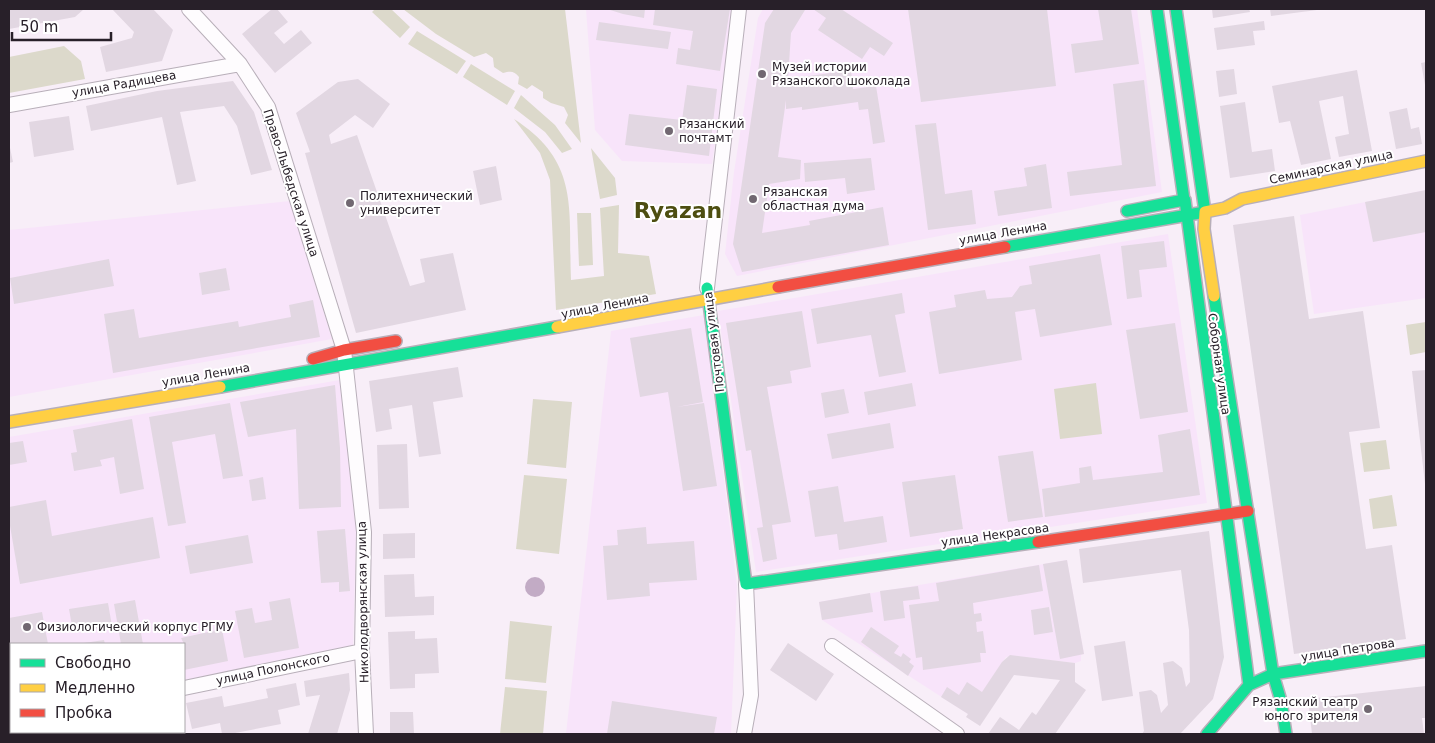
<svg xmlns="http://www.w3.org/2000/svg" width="1435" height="743" font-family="'DejaVu Sans',sans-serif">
<rect width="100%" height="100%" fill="#f8eef8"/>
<!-- built -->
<path fill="#f8e4fa" d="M586 9H733L712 164 622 161 595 130Z
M763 9H1137L1162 192 737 276 725 254 734 172 758 18Z
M1426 190V298L1314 314 1300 215Z
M290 201 332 339 9 397V230Z
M1168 234 1207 503 756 572 718 311Z
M704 315 737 586 731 734H566L611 331Z
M340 380 356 531 353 645 184 680V644H11V716H9V437Z
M1067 560 1084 654 1081 655V661L1075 663 1016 656 1006 657 968 714 822 620 819 602Z"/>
<!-- green -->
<path fill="#dcd9cb" d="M375 9H391L410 27 400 38 372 12Z
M403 9H565L581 143 565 123 568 115 564 107 551 103 543 98V92L532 85 527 89 518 84 519 77C514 71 511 71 503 73L494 67 493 58 486 53 474 57 436 34Z
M417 31 466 61 457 74 408 44Z
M64 46 81 61 85 79 9 93V57Z
M471 64 515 91 507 105 463 77Z
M521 95 555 125 572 149 562 153 545 132 514 108Z
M514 119C581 162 568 210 571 280L604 276 600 208 619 205 618 253 649 256 656 294 556 310 550 180 540 153Z
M591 148 615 178 617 195 600 199Z
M577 213H591L593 265 579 266Z
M1426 322V352L1410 355 1406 325Z
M1096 383 1102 434 1060 439 1054 389Z
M533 399 572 402 566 468 527 464Z
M1386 440 1390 469 1364 472 1360 443Z
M524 475 567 479 559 554 516 549Z
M1392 495 1397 526 1373 529 1369 499Z
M510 621 552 626 546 683 505 679Z
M505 687 547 691 543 734H500Z"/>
<!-- water -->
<path fill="#c2abc5" d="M525 587a10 10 0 1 1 20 0a10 10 0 1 1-20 0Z"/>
<!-- building -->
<path fill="#e2d7e2" d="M9 9H84L75 17 9 29Z
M112 9H153L173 30 162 61 106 72 100 47 132 38 134 32Z
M272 9H277L288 22 274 33 284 44 301 30 312 43 275 73 242 34Z
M607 9H645L644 18 623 14Z
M655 9H730L720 71 676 64 678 48 690 50 693 31 653 25Z
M774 9 805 10 791 33 788 79 851 70 853 89 876 86 885 142 873 144 868 109 859 110 858 102 802 110V107L786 109V100L778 157 801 160 800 179 769 184 762 233 810 225 809 221 883 207 889 245 742 272 733 244 765 23Z
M813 9H841L893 43 884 56 870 47 862 59 818 30 826 18Z
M908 9H1047L1056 86 921 102Z
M1098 9H1131L1139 64 1075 73 1071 44 1103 40Z
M1212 9H1249L1250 12 1213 18Z
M1270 9H1317V10L1271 16Z
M1264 21 1265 30 1253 31 1255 45 1217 50 1214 28Z
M599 22 671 32 668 49 596 40Z
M1426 62V85H1425L1421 63Z
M1234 69 1237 94 1219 97 1216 71Z
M1357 70 1372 151 1339 157 1335 137 1349 134 1343 96 1319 101 1331 159 1301 165 1290 121 1279 123 1272 86Z
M358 79 390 104 373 128 355 115 329 135 331 144 357 135 410 286 425 282 420 259 453 253 466 310 356 333 305 153 310 152 296 113 338 82Z
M1144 80 1156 186 1070 196 1067 172 1122 165 1113 84Z
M233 81 254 112 272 170 251 175 237 126 224 106 180 112 196 181 177 185 162 117 91 131 86 106 157 91Z
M687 85 717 89 709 156 625 145 629 114 682 120Z
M1245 102 1252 152 1272 149 1275 171 1230 178 1220 106Z
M1407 108 1411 129 1419 127 1422 144 1396 149 1389 112Z
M69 116 74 150 34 157 29 122Z
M936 123 945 194 972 190 976 224 928 230 915 125Z
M9 143 13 162 9 163Z
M871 158 875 190 847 194 845 178 805 182 804 163Z
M1046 164 1052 208 998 216 994 191 1027 186 1024 168Z
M496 166 502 200 480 205 473 171Z
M1426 190V232L1373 242 1365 202Z
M1294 216 1309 319 1363 311 1380 428 1349 432 1366 549 1392 545 1406 639 1294 654 1233 225Z
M1164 241 1167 267 1139 270 1142 297 1127 299 1121 246Z
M1100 254 1112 325 1040 337 1035 309 1015 312 1022 360 939 374 929 312 956 307 954 295 985 290 987 299 1012 297 1020 286 1032 284 1029 266Z
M109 259 114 286 14 304 10 278Z
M226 268 230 290 202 295 199 273Z
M902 293 905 313 895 315 906 372 879 377 871 335 817 344 811 309Z
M313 300 320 337 113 373 104 314 134 309 139 338 238 321 239 327 291 317 289 305Z
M802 311 811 367 790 371 792 383 767 387 791 522 772 525 777 559 763 562 757 528 763 527 751 450 746 451 726 323Z
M1175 323 1188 412 1140 419 1126 330Z
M691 328 703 402 677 407 704 403 717 486 683 491 668 392 640 397 630 338Z
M458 367 463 397 433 402 441 454 419 457 412 405 389 409 392 429 376 432 369 381Z
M1426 370V484H1425L1412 371Z
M912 383 916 406 868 415 864 392Z
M335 385 340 448 341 507 299 509 296 429 248 437 240 402Z
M844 389 849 413 825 418 821 393Z
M230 403 243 476 223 479 215 434 172 442 186 523 168 526 149 417Z
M132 419 144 489 120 494 114 457 100 460 102 466 74 471 71 453 77 452 73 430Z
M890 423 894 448 832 459 827 434Z
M1190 429 1200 495 1045 517 1042 489 1080 483 1079 468 1091 466 1093 480 1163 472 1158 435Z
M23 441 27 462 9 465V443Z
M407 444 409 508 379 509 377 445Z
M1033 451 1043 517 1008 522 998 456Z
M955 475 963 529 910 537 902 482Z
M263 477 266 499 252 501 249 480Z
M838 486 844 522 883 516 887 542 839 550 837 534 815 537 808 491Z
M46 500 52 536 153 517 160 558 20 584 9 520V507Z
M646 527 647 544 694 541 697 580 649 583 650 596 607 600 603 546 618 545 617 530Z
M345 529 350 591 339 592V582L321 583 317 531Z
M1209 531 1224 657 1213 699 1180 734H1142L1144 731 1139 692 1151 690 1157 695 1161 713 1168 705 1163 663 1173 661 1182 668 1186 687 1190 682 1189 630 1181 570 1083 583 1079 549Z
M415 533V558L383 559V534Z
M248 535 253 563 190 574 185 546Z
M1067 560 1084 654 1060 659 1043 564Z
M1039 565 1043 591 973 603 974 614 981 613 982 621 976 622 977 632 983 631 986 653H980L981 662 923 670 922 657 916 658 909 605 939 601 936 583Z
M414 574 415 597 434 596V615L385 617 384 575Z
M918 586 920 599 903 601 905 618 884 621 880 591Z
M870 593 873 612 822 620 819 602Z
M290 598 299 648 244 658 235 611 252 608 255 623 272 620 269 602Z
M135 600 143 644H121L114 604Z
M108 603 112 626 73 632 69 609Z
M1049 607 1053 632 1034 635 1031 610Z
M42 612 48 644H10L9 618Z
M871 627 899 646 894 653 901 657 903 653 911 659 909 662 914 666 908 676 861 642Z
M222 629 228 661 184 670V644L181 638Z
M415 631V639L437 638 439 673 415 674V688L390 689 388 632Z
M104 640 105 644H84V643Z
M1125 641 1133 696 1102 701 1094 646Z
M788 643 834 674 816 701 770 670Z
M1010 655 1075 663V682L1086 690 1055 734H988L1000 717 1019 730 1032 712 1036 715 1060 680 1014 675 980 726 966 717 968 714 941 697 947 687 959 695 967 682 982 692 1002 662Z
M349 673 350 690 337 734H308L320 695 306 697 304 681Z
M296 683 300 705 278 710 281 724 230 734H222L220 723 192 729 186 703 222 696 224 707 268 698 266 689Z
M1426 686V718H1422L1424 734H1312L1308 699Z
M612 701 717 717 714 734H607Z
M390 712H413L414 734H390Z
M62 732H85L86 734H54Z
M121 732H159V733L121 734Z"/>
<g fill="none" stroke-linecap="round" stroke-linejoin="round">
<!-- street casing -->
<g stroke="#b8afb9" stroke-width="16">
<path id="street" d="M189 9 240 64 268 107 344 350 364 532 362 651 366 734
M9 105 240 64
M707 288 739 9
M832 646 957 734
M184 688 362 651
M9 723H11
M744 734 751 695 746 584"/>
</g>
<!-- fast casing -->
<g stroke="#b8afb9" stroke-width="14">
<path id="fast" d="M1185 200 1249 685
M1127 211 1184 200 1157 9
M1005 247 1205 212 1176 9
M707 288 746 584 1038 542
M1214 296 1273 674 1281 701 1286 734
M220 387 557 327
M1207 734 1249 685 1273 674 1426 651"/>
</g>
<!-- slow casing -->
<g stroke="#b8afb9" stroke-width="14">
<path id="slow" d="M1214 296 1204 229 1205 212 1225 208 1242 199 1426 161
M557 327 778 287
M9 422 220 387"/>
</g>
<!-- jam casing -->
<g stroke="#b8afb9" stroke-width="14">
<path id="jam" d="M778 287 1005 247
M313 359 344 350 396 341
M1038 542 1248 511"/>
</g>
<!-- street -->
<use href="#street" stroke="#fefcfe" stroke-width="14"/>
<!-- fast -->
<use href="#fast" stroke="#16e098" stroke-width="11"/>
<!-- slow -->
<use href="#slow" stroke="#ffcf43" stroke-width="11"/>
<!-- jam -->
<use href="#jam" stroke="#f24e42" stroke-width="11"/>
</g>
<!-- markers -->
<g fill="#716871" stroke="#fff" stroke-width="2">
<circle cx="762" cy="74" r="5"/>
<circle cx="669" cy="131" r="5"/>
<circle cx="753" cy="199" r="5"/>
<circle cx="350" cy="203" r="5"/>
<circle cx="27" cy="627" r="5"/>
<circle cx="1368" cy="709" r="5"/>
</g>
<g text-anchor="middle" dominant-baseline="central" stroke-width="4" stroke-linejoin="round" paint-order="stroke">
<!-- poi labels -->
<g font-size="12" fill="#282029" stroke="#fff" text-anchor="start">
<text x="772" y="67">Музей истории<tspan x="772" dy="14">Рязанского шоколада</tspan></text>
<text x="679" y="124">Рязанский<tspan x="679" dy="14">почтамт</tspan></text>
<text x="763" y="192">Рязанская<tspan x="763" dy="14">областная дума</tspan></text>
<text x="360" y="196">Политехнический<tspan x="360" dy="14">университет</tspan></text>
<text x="37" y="627">Физиологический корпус РГМУ</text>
<text x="1358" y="702" text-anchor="end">Рязанский театр<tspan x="1358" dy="14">юного зрителя</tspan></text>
</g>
<!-- street labels -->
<g font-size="12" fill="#282029" stroke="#fff">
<text transform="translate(124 84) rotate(-10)">улица Радищева</text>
<text transform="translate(1331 167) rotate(-12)">Семинарская улица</text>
<text transform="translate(291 183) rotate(72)">Право-Лыбедская улица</text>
<text transform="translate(1003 233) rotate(-10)">улица Ленина</text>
<text transform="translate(605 306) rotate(-11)">улица Ленина</text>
<text transform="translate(714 342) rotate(-97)">Почтовая улица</text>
<text transform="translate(1219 364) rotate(82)">Соборная улица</text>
<text transform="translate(206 375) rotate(-10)">улица Ленина</text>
<text transform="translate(995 535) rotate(-8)">улица Некрасова</text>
<text transform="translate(363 602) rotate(-91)">Николодворянская улица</text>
<text transform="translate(1348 650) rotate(-9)">улица Петрова</text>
<text transform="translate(273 669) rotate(-12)">улица Полонского</text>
</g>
<!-- town labels -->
<g font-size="22" font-weight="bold" fill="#4d4e11" stroke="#fff">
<text x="678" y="210">Ryazan</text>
</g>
</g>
<!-- border -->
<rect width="1435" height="743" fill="none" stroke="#282029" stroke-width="20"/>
<!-- legend -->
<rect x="10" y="643" width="175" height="90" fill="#ffffff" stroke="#a9a6a9"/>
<rect x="20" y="659" width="25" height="8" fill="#16e098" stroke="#a9a6a9"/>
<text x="55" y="668" font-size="15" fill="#282029">Свободно</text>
<rect x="20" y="684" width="25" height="8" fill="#ffcf43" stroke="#a9a6a9"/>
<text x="55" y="693" font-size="15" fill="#282029">Медленно</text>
<rect x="20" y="709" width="25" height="8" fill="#f24e42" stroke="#a9a6a9"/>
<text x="55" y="718" font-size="15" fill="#282029">Пробка</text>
<!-- scale -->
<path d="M12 32v8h99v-8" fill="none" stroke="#282029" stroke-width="2.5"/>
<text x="20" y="32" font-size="15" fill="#282029" stroke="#ffffff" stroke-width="4" paint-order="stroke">50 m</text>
</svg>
